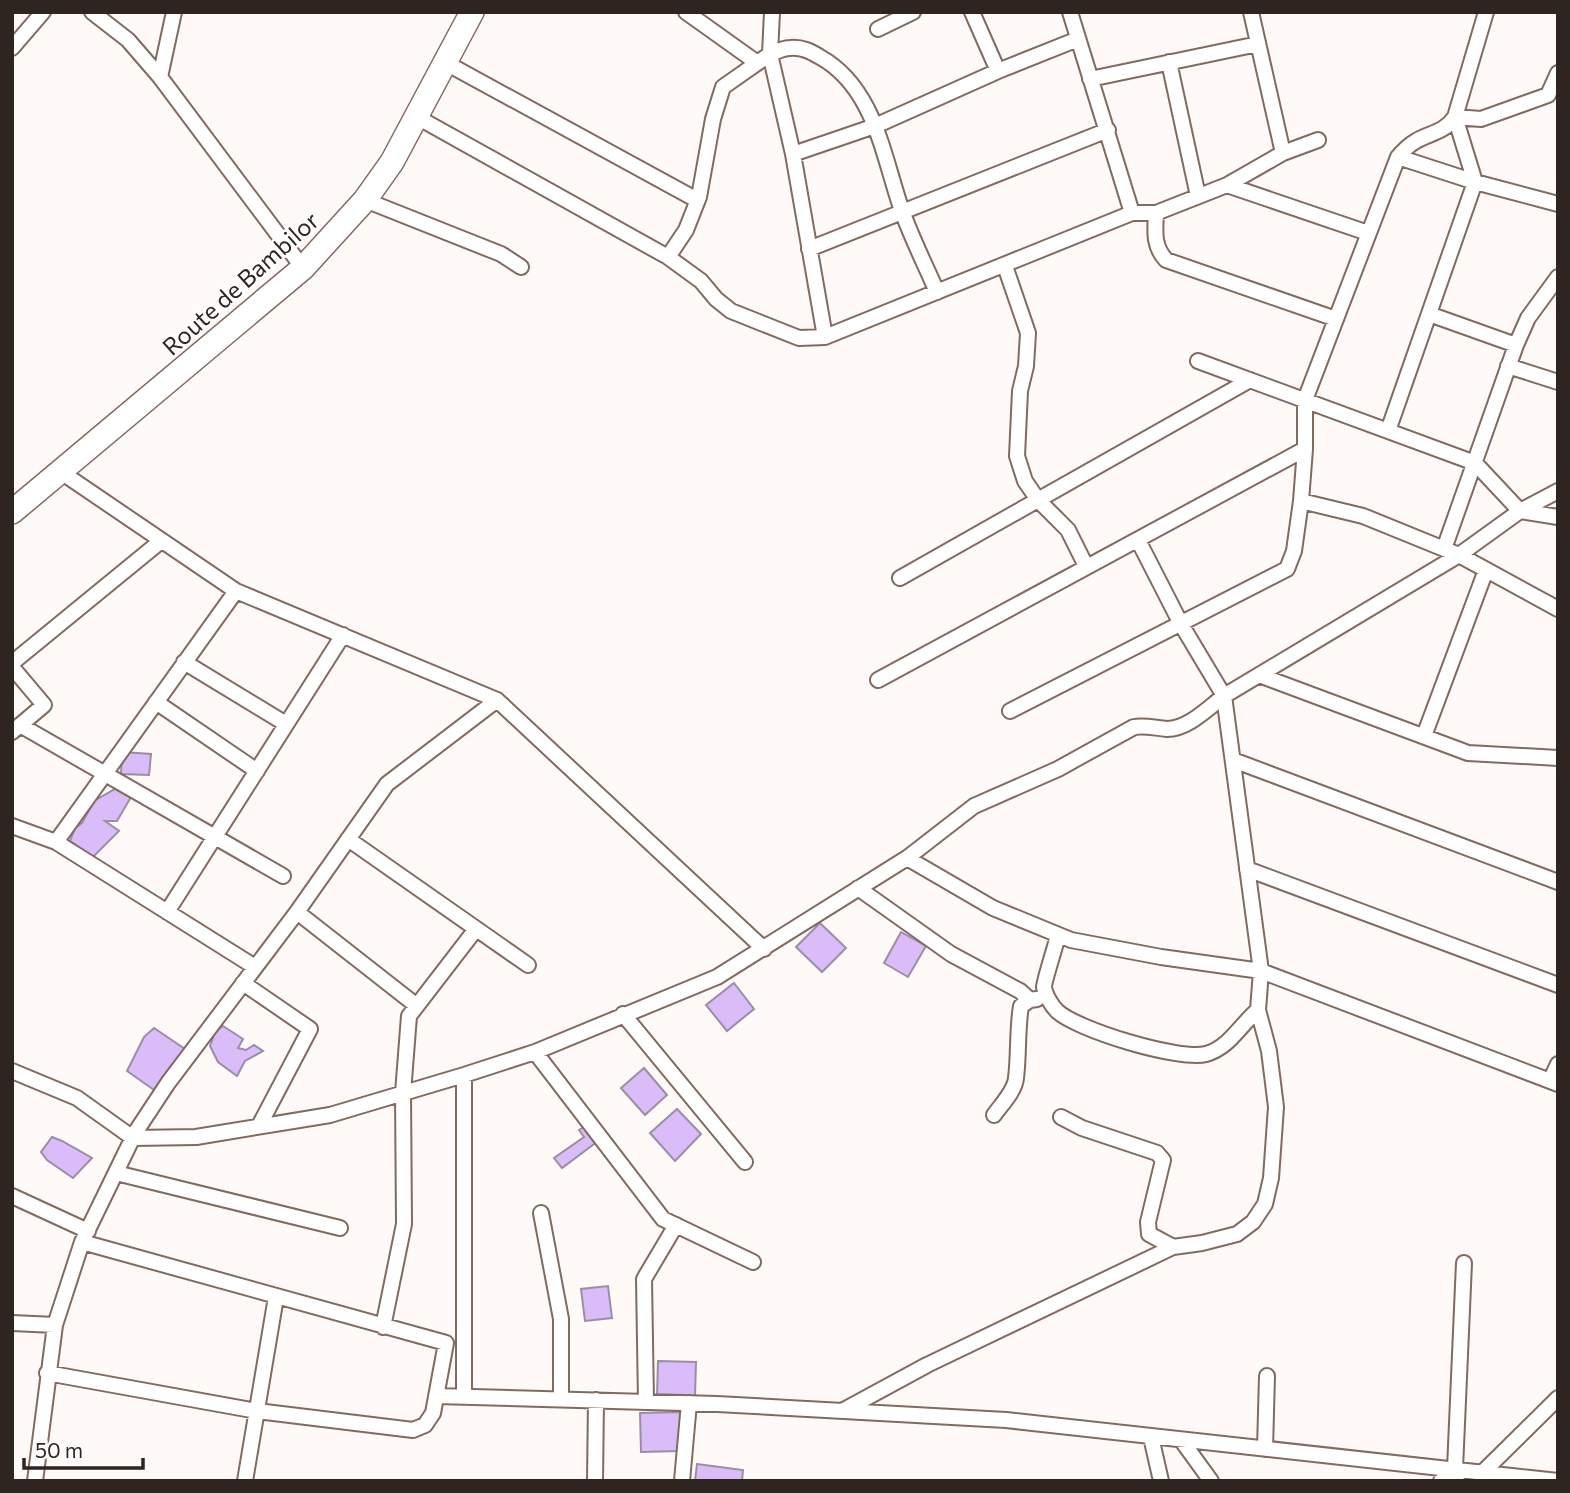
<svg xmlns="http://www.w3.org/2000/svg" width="1570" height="1493" font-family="Commissioner,sans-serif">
<rect width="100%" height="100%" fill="#fff9f7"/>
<!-- building -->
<path fill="#dabdf8" stroke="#998ea5" stroke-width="2" d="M122 752 151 754 149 775 121 774Z
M115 789 131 797 117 821H105L119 831 93 857 70 841 75 828 82 823 94 801Z
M820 923 846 948 822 972 796 947Z
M901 932 926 946 908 977 884 963Z
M734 983 754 1009 727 1031 706 1005Z
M223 1026 243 1039 238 1048 246 1050 254 1045 263 1051 245 1061 237 1076 218 1062 210 1046 215 1032Z
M154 1028 185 1049 154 1090 127 1071 144 1037Z
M644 1068 667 1095 645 1115 621 1088Z
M677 1109 701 1134 675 1161 650 1133Z
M587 1125 598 1141 562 1168 554 1158 584 1137 579 1130Z
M52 1137 62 1141 92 1158 73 1178 47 1160 41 1152Z
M608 1286 612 1318 585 1321 581 1289Z
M658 1361 696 1362 695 1397 657 1396Z
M680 1412V1451L641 1452 640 1413Z
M697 1464 743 1470 742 1481H695Z"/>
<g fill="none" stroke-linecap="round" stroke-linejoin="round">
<!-- minor casing -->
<g stroke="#836a60" stroke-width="18">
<path id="minor" d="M92 12 128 40 160 77 303 268
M686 12 756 62
M772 12 770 54 723 87 713 119 699 197 686 230 668 257 701 281 716 299 731 311 799 338 825 337 1132 213H1156L1227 185 1283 153 1318 140
M972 12 998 71
M1070 12 1132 213
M1251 12 1283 153
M1486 12 1455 117C1445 132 1430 133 1416 141 1409 145 1403 151 1398 157L1305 400V449L1301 501 1363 516 1459 555 1558 609
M878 29 913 12
M12 48 43 12
M1169 62 1198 196
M446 63 697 200
M160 77 174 12
M1090 79 1258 44
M417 117 668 257
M793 154 875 126 998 71 1078 39
M1398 157 1475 182 1558 204
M1227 185 1368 233
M365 200 501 254 521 267
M1156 213C1155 231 1153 246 1166 260L1336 319
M809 249 1108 130
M1005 266 1028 333 1026 366 1020 391 1017 456 1025 481 1038 500 1068 530 1086 566
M1429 314 1516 345
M825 337 793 154 770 54C776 52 783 48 790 48 802 47 810 51 820 57 874 87 883 155 901 208 911 237 925 264 937 292
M1198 361 1475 463 1520 511 1558 491
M1508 366 1558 382
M1388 431 1475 182 1455 117 1481 119 1548 95 1558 73
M61 472 236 591 497 700 764 949
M1444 549 1516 345 1528 318 1558 277
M900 578 1250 380
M184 662 286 724
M12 663 161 541
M12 667 44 705 12 732
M1259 675 1468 753 1558 758
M878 680 1305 449
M156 702 257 771
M1010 711 1287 569 1294 551 1301 501
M20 725 283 876
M1424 736 1486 570
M1233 760 1558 882
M12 826 56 842 255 967
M348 839 528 965
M56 842 236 591
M907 858 993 908 1071 940 1161 957 1261 971 1558 1084
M1247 869 1558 985
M858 888 951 954 1020 991 1030 1000
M167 912 343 635
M297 912 417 1006
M1058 935C1056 945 1044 981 1044 987 1045 995 1052 1006 1057 1011 1077 1030 1180 1061 1206 1054 1230 1047 1240 1025 1258 1010
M243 983 310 1029 259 1126
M623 1014 745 1162
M535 1052 663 1219 753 1262
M12 1071 77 1098 133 1138 196 1137 330 1115 464 1075 535 1052 717 977 907 858 974 806 1058 769 1134 727C1145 725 1155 728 1167 729 1188 729 1208 708 1224 696L1459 555 1520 511 1558 517
M1550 1081 1558 1064
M994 1115C1001 1105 1015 1091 1016 1078 1019 1054 1017 1030 1021 1006L1030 1000 1037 999
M1061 1117 1082 1128 1157 1153 1163 1160 1148 1222 1149 1234 1173 1247
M116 1173 340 1228
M12 1196 88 1231
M541 1213 561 1319V1399
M12 1323 55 1325
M383 1327 404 1224 403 1093 409 1016 476 929
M47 1373 257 1411 413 1430 425 1425 433 1413 446 1343 82 1242
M436 1396 717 1404 1006 1420 1558 1481
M464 1397V1075
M646 1402 644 1279 676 1225
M844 1410 927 1365 1173 1247 1202 1243 1237 1234 1253 1222 1265 1204 1271 1178 1276 1107 1269 1051 1258 1010 1261 971 1224 696 1181 624 1138 540
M1151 1437 1161 1481
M1182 1441 1211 1481
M1265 1449 1267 1376
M1483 1472 1558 1398
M35 1481 55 1325 82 1242 135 1133 168 1083 297 912 387 784 497 700
M245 1481 276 1297
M595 1481 596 1400
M682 1481 689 1403
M1441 1481 1455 1469
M1457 1481 1455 1469 1464 1263"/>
</g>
<!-- primary casing -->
<g stroke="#836a60" stroke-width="26">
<path id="primary" d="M12 512 303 268 365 200 392 162 472 12"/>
</g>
<!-- minor -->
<use href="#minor" stroke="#fff" stroke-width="14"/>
<!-- primary -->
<use href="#primary" stroke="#fff" stroke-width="23"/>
</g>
<g text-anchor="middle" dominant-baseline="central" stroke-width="5" stroke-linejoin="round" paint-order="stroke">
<!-- street labels -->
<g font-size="24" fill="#2f2520" stroke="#fff">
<text transform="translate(240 283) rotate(-42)">Route de Bambilor</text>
</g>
</g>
<!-- border -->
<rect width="1570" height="1493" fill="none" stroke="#2f2520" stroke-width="28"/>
<!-- scale -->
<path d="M24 1458v10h119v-10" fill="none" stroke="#2f2520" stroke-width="3.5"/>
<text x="35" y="1458" font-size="21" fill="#2f2520" stroke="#ffffff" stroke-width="5" paint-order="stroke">50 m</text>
</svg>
